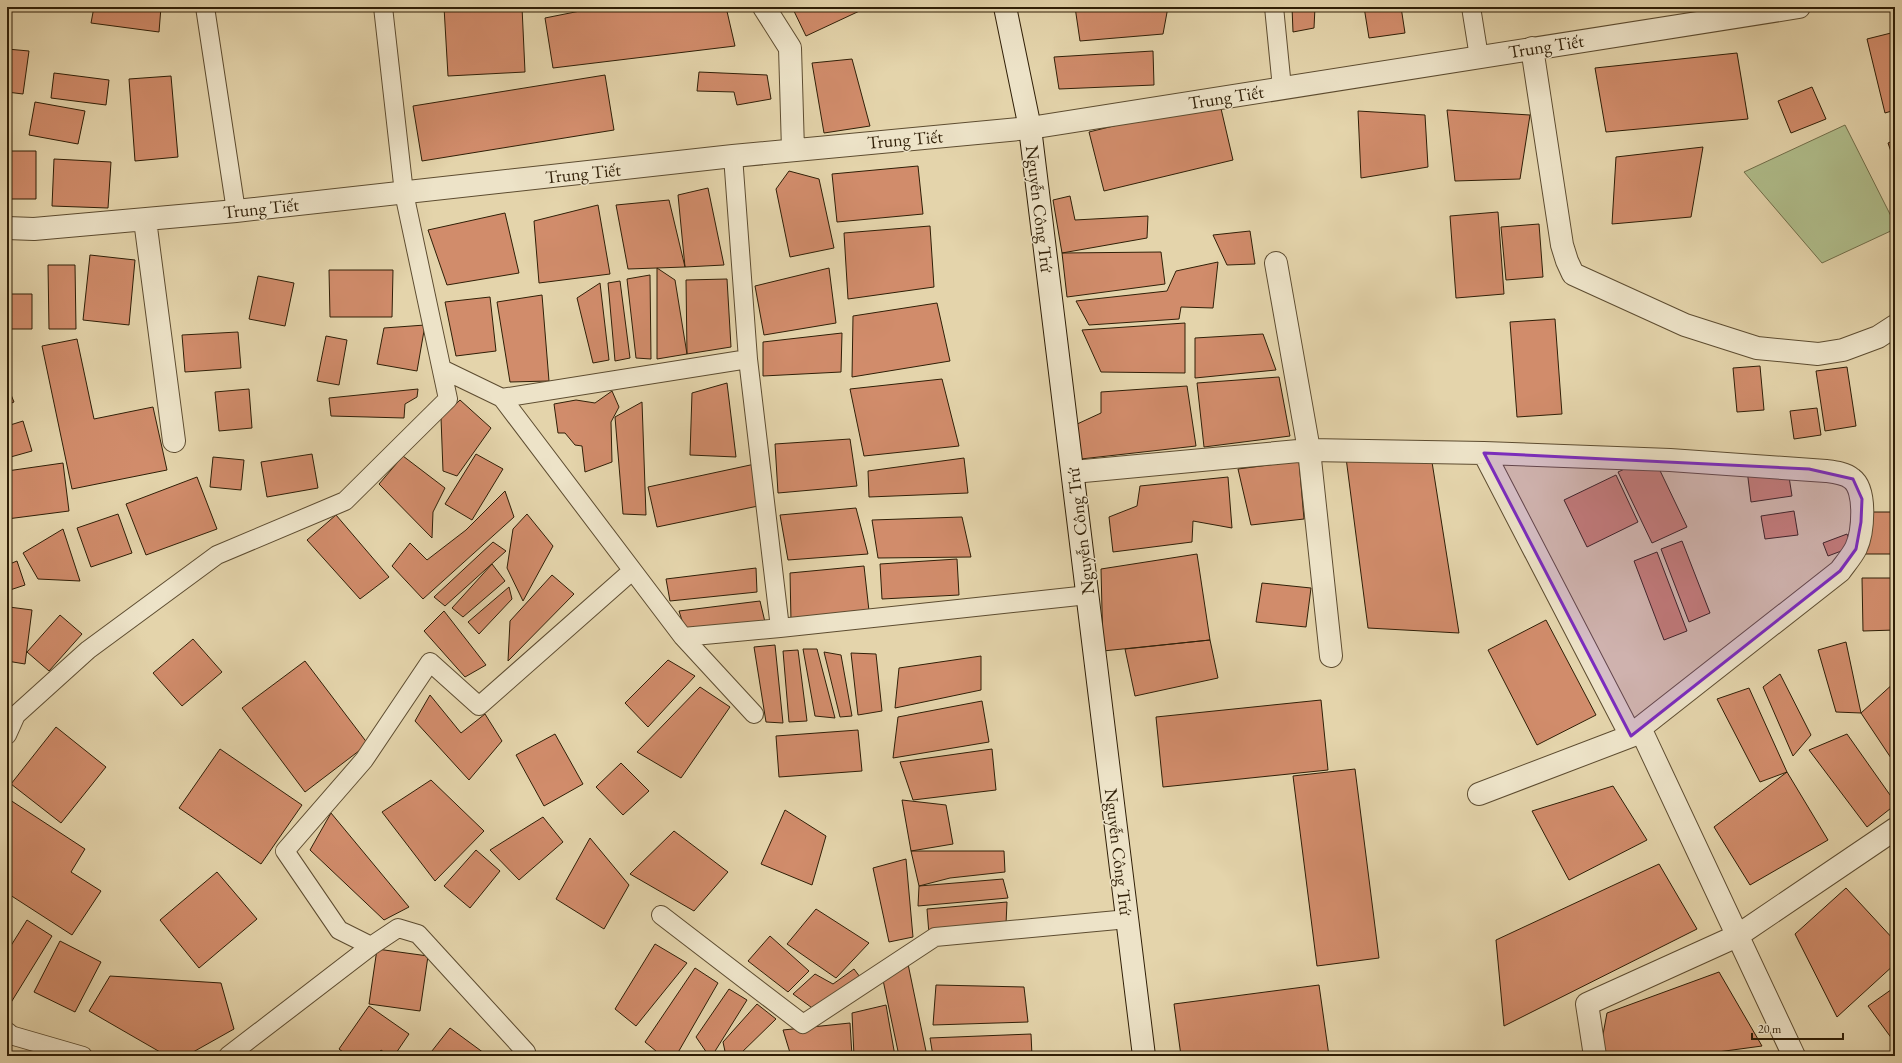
<svg xmlns="http://www.w3.org/2000/svg" width="1902" height="1063" font-family="'EB Garamond',serif">
<rect width="100%" height="100%" fill="#e4d4ab"/>
<filter id="stains"><feTurbulence type="fractalNoise" baseFrequency=".005" numOctaves="4"/><feColorMatrix values="0 0 0 0 .2 0 0 0 0 .09 0 0 0 0 .02 0 0 0 .5 -.17"/></filter>
<radialGradient id="worn" r=".72"><stop offset=".6" stop-color="#630" stop-opacity="0"/><stop offset="1" stop-color="#630" stop-opacity=".3"/></radialGradient>
<!-- green -->
<path fill="#b0be8c" stroke="#706e4a" d="M1845 125 1895 224V229L1822 263 1744 172Z"/>
<!-- building -->
<path fill="#d18c6b" stroke="#301f07" d="M94 7H161L159 32 91 23Z
M444 7H522L525 72 448 76Z
M600 7H726L735 46 553 68 545 18Z
M792 7H868L806 36Z
M1075 7H1168L1163 34 1080 41Z
M1292 7H1315L1314 28 1293 32Z
M1364 7H1401L1405 33 1369 38Z
M1895 32V110L1885 113 1867 39Z
M7 49 29 51 23 94 7 92Z
M1153 51 1154 85 1059 89 1054 57Z
M1737 53 1748 119 1606 132 1595 68Z
M852 59 870 126 824 133 812 63Z
M699 72 767 75 771 99 737 105 734 92 697 91Z
M54 73 109 80 106 105 51 98Z
M605 75 614 130 422 161 413 106Z
M171 76 178 157 135 161 129 79Z
M1812 87 1826 119 1791 133 1778 101Z
M1219 100 1233 160 1104 191 1089 132Z
M35 102 85 111 78 144 29 135Z
M1447 110 1530 115 1520 179 1455 181Z
M1358 111 1425 115 1428 167 1361 178Z
M1895 140V163L1888 143Z
M1703 147 1691 217 1612 224 1616 157Z
M11 151H36V199H11Z
M54 159 111 162 108 208 52 206Z
M918 166 923 214 837 222 832 174Z
M789 171 819 179 834 248 790 257 776 189Z
M708 188 724 265 685 267 678 195Z
M1070 196 1075 220 1148 216 1147 238 1062 253 1053 200Z
M669 200 685 267 628 269 616 205Z
M598 205 610 274 539 283 534 221Z
M1498 212 1504 294 1456 298 1450 216Z
M505 213 519 273 447 285 428 230Z
M1539 224 1543 277 1506 280 1501 227Z
M930 226 934 287 848 299 844 233Z
M1250 231 1255 264 1227 265 1213 235Z
M1161 252 1165 284 1067 297 1062 253Z
M90 255 135 260 129 325 83 320Z
M1218 262 1213 308 1181 307 1179 319 1089 325 1076 301 1167 291 1176 271Z
M48 265H75L76 329H49Z
M657 268 675 280 687 354 657 359Z
M829 268 836 323 764 335 755 286Z
M329 270H393L392 317H330Z
M650 275 651 359 636 358 627 279Z
M258 276 294 283 285 326 249 319Z
M727 279 731 347 687 354 686 280Z
M620 281 630 358 615 361 608 283Z
M600 283 609 360 593 363 577 298Z
M7 294H32V329H7Z
M542 295 549 381 510 382 497 302Z
M490 297 496 351 456 356 445 302Z
M937 303 950 361 852 377 853 316Z
M1555 319 1562 414 1517 417 1510 322Z
M1185 323V373L1101 372 1082 330Z
M425 325 417 371 377 364 384 328Z
M238 332 241 368 185 372 182 335Z
M842 333 841 372 763 376V342Z
M1263 334 1276 370 1195 378V338Z
M326 336 347 340 339 385 317 381Z
M77 339 94 419 153 407 167 470 72 489 42 346Z
M1760 366 1764 410 1737 412 1733 368Z
M1847 367 1856 426 1825 431 1816 371Z
M1279 377 1290 436 1204 447 1197 383Z
M942 379 959 446 864 456 850 389Z
M727 383 736 457 690 455 692 393Z
M7 385 14 402 7 405Z
M1187 386 1196 446 1081 459 1075 425 1101 413V392Z
M249 389 252 428 219 431 215 392Z
M418 389 417 397 405 404 404 418 331 416 329 398Z
M612 391 619 407 611 422 612 462 585 472 582 446 575 445 565 433H558L554 404 576 400 595 403Z
M460 400 491 428 457 476 443 471 441 418Z
M642 402 646 515 623 514 615 417Z
M1817 408 1821 435 1794 439 1790 411Z
M23 421 32 451 7 458V426Z
M850 439 857 486 778 493 775 444Z
M1429 443 1459 633 1368 628 1345 450Z
M312 454 318 488 267 497 261 462Z
M476 454 503 469 472 520 445 504Z
M403 456 445 488 433 512 432 538 379 484Z
M1653 456 1687 527 1652 543 1618 472Z
M213 457 244 460 241 490 210 487Z
M964 458 968 493 869 497 868 471Z
M1299 461 1304 519 1251 525 1238 469Z
M63 463 69 511 7 519V471Z
M755 464 763 505 657 527 648 487Z
M1787 464 1792 496 1751 502 1747 470Z
M1616 475 1638 522 1587 547 1564 500Z
M197 477 217 529 146 555 126 504Z
M1228 477 1232 528 1193 521 1192 542 1113 552 1109 517 1137 506 1140 486Z
M505 491 514 517 423 599 392 566 410 543 427 560 466 530Z
M856 508 868 554 788 560 780 515Z
M1794 511 1798 535 1765 539 1761 516Z
M1865 512H1895V554H1865Z
M118 514 132 553 91 567 77 528Z
M527 514 553 546 523 601 507 568 513 529Z
M336 515 389 577 360 599 307 540Z
M962 517 971 557 878 558 872 520Z
M63 529 80 581 38 579 23 553Z
M1847 534 1852 547 1828 556 1823 543Z
M1682 541 1710 613 1689 622 1661 549Z
M493 542 506 551 445 606 434 597Z
M1657 552 1687 631 1664 640 1634 561Z
M1197 554 1210 640 1103 651 1101 569Z
M957 559 959 595 882 599 880 564Z
M17 561 25 585 7 591V565Z
M492 564 505 581 463 617 452 608Z
M864 566 869 611 791 621 790 573Z
M756 568 757 592 670 601 666 579Z
M552 575 574 594 508 661 510 621Z
M1862 578H1895V630L1863 631Z
M1262 583 1311 588 1306 627 1256 622Z
M509 587 512 599 479 634 468 622Z
M760 601 765 622 685 630 679 611Z
M9 607 32 610 25 664 7 661V620Z
M444 611 486 665 465 677 424 631Z
M60 615 82 634 49 671 27 652Z
M1546 620 1596 715 1537 745 1488 650Z
M193 639 222 672 182 706 153 673Z
M1210 640 1218 678 1135 696 1125 649Z
M1846 642 1861 713 1836 712 1818 650Z
M775 645 783 723 766 722 754 647Z
M803 649H817L835 718 815 716Z
M798 650 807 721 789 722 783 651Z
M824 652 841 655 852 716 840 717Z
M851 653 876 654 882 711 858 715Z
M981 656V690L895 708 899 668Z
M668 660 695 676 648 727 625 703Z
M305 661 368 744 305 792 242 708Z
M1780 674 1811 735 1793 756 1763 687Z
M1895 682V764L1861 713Z
M700 687 730 707 681 778 637 752Z
M1749 688 1787 772 1760 782 1717 699Z
M430 695 461 733 485 714 502 741 469 780 415 721Z
M1321 700 1328 770 1163 787 1156 717Z
M982 701 989 742 893 758 898 717Z
M56 727 106 767 61 823 11 784Z
M858 730 862 771 779 777 776 736Z
M555 734 583 784 544 806 516 755Z
M1847 734 1895 802V805L1867 827 1809 750Z
M220 749 302 805 261 864 179 808Z
M992 749 996 790 913 800 900 762Z
M621 763 649 791 623 815 596 787Z
M1355 769 1379 958 1317 966 1293 776Z
M1787 772 1828 840 1750 885 1714 827Z
M431 780 484 831 435 881 382 812Z
M1613 786 1647 840 1569 880 1532 811Z
M7 798 85 849 71 872 101 891 72 935 7 893Z
M902 800 946 805 953 844 911 851Z
M785 810 826 836 812 885 761 864Z
M331 813 409 907 384 920 310 850Z
M543 817 563 842 519 880 490 850Z
M674 831 728 872 694 911 630 874Z
M590 838 629 885 604 929 556 899Z
M476 850 500 871 470 908 444 886Z
M911 851H1004L1005 872 950 878 919 886Z
M906 859 913 937 889 942 873 868Z
M1659 864 1697 929 1504 1026 1496 940Z
M217 872 257 919 199 968 160 920Z
M1003 879 1008 898 918 906 919 886Z
M1846 888 1895 941V964L1837 1017 1795 934Z
M1007 902 1006 924 929 934 927 909Z
M816 909 869 943 836 978 787 944Z
M27 920 52 936 7 1009V952Z
M770 936 809 971 788 992 748 961Z
M60 941 101 962 75 1012 34 992Z
M655 944 687 963 636 1026 615 1009Z
M377 949 428 956 420 1011 369 1004Z
M908 964 927 1056H899L883 980Z
M695 968 718 983 676 1056H662L645 1042Z
M854 969 860 977 815 1010 793 994 815 974 833 984Z
M1719 972 1762 1046 1688 1056H1599L1607 1013Z
M110 976 221 983 234 1029 186 1056H167L89 1011Z
M936 985 1024 987 1028 1022 933 1025Z
M1319 985 1329 1056H1181L1174 1004Z
M1895 987V1043L1868 1006Z
M729 989 747 1000 712 1056H709L696 1037Z
M757 1004 776 1019 738 1056H726L723 1042Z
M886 1005 895 1056H854L852 1013Z
M369 1006 409 1034 394 1056H389L381 1050 377 1056H348L339 1049Z
M850 1023 852 1056H791L783 1030Z
M450 1028 488 1056H428Z
M1031 1034 1032 1056H933L930 1038Z"/>
<g fill="none" stroke-linecap="round" stroke-linejoin="round">
<!-- service casing -->
<g stroke="#5d4c30" stroke-width="20">
<path id="service" d="M205 7 236 211
M1274 7 1282 88
M1471 7 1479 57
M733 156 748 359 780 628
M442 369 502 398 748 359
M502 398 683 637 754 714
M683 637 780 628 1088 595
M7 735 16 715 88 650 217 555 345 501 448 399 404 193 383 7
M661 915 803 1024 935 937 1128 919
M371 946 398 928 418 934 526 1052 527 1056
M7 1034 83 1056
M228 1056 371 946 339 930 285 851 364 760 430 662 479 706 632 571"/>
</g>
<!-- minor casing -->
<g stroke="#5d4c30" stroke-width="24">
<path id="minor" d="M764 7 790 48 793 150
M1532 48 1562 245 1567 261 1573 274 1685 325 1757 348 1818 354 1843 350 1878 337 1895 326
M145 220 174 441
M7 228 34 229 236 211 733 156 1030 128 1799 7
M1276 263 1309 450 1331 656
M1484 453 1631 736
M1073 472 1309 450 1484 453 1670 460 1826 471C1834 472 1845 473 1852 479 1867 490 1863 533 1856 548 1852 556 1845 564 1840 571L1640 728 1631 736 1479 794
M1640 728 1794 1056
M7 1035V1034
M1595 1056 1587 1004 1737 936 1895 829"/>
</g>
<!-- secondary casing -->
<g stroke="#301f07" stroke-width="24">
<path id="secondary" d="M1005 7 1030 128 1144 1056"/>
</g>
<!-- service -->
<use href="#service" stroke="#ede3c8" stroke-width="18"/>
<!-- minor -->
<use href="#minor" stroke="#ede3c8" stroke-width="22"/>
<!-- secondary -->
<use href="#secondary" stroke="#ede3c8" stroke-width="22"/>
</g>
<!-- marked area -->
<path fill="#7b2cbf" fill-opacity="0.2" stroke="#7b2cbf" stroke-width="3" stroke-linejoin="round" d="M1484 453 1809 469 1853 479 1862 499 1861 522 1856 549 1840 571 1631 736Z"/>
<g text-anchor="middle" dominant-baseline="central" stroke-width="3" stroke-linejoin="round" paint-order="stroke">
<!-- street labels -->
<g font-size="18" fill="#301f07" stroke="#ede3c8">
<text transform="translate(1546 46) rotate(-9)">Trung Tiết</text>
<text transform="translate(1226 97) rotate(-9)">Trung Tiết</text>
<text transform="translate(905 139) rotate(-5)">Trung Tiết</text>
<text transform="translate(583 173) rotate(-6)">Trung Tiết</text>
<text transform="translate(261 208) rotate(-6)">Trung Tiết</text>
<text transform="translate(1040 209) rotate(83)">Nguyễn Công Trứ</text>
<text transform="translate(1080 531) rotate(-97)">Nguyễn Công Trứ</text>
<text transform="translate(1119 852) rotate(83)">Nguyễn Công Trứ</text>
</g>
</g>
<!-- margin -->
<rect width="1902" height="1063" fill="none" stroke="#e4d4ab" stroke-width="24"/>
<rect x="8" y="8" width="1886" height="1047" fill="none" stroke="#301f07" stroke-width="2"/>
<rect x="12" y="12" width="1878" height="1039" fill="none" stroke="#301f07"/>
<!-- scale -->
<path d="M1752 1033v6h91v-6" fill="none" stroke="#301f07" stroke-width="2"/>
<text x="1758" y="1033" font-size="12" fill="#301f07" stroke="#ede3c8" stroke-width="3" paint-order="stroke">20 m</text>
<rect width="100%" height="100%" filter="url(#stains)"/>
<rect width="100%" height="100%" fill="url(#worn)"/>
</svg>
